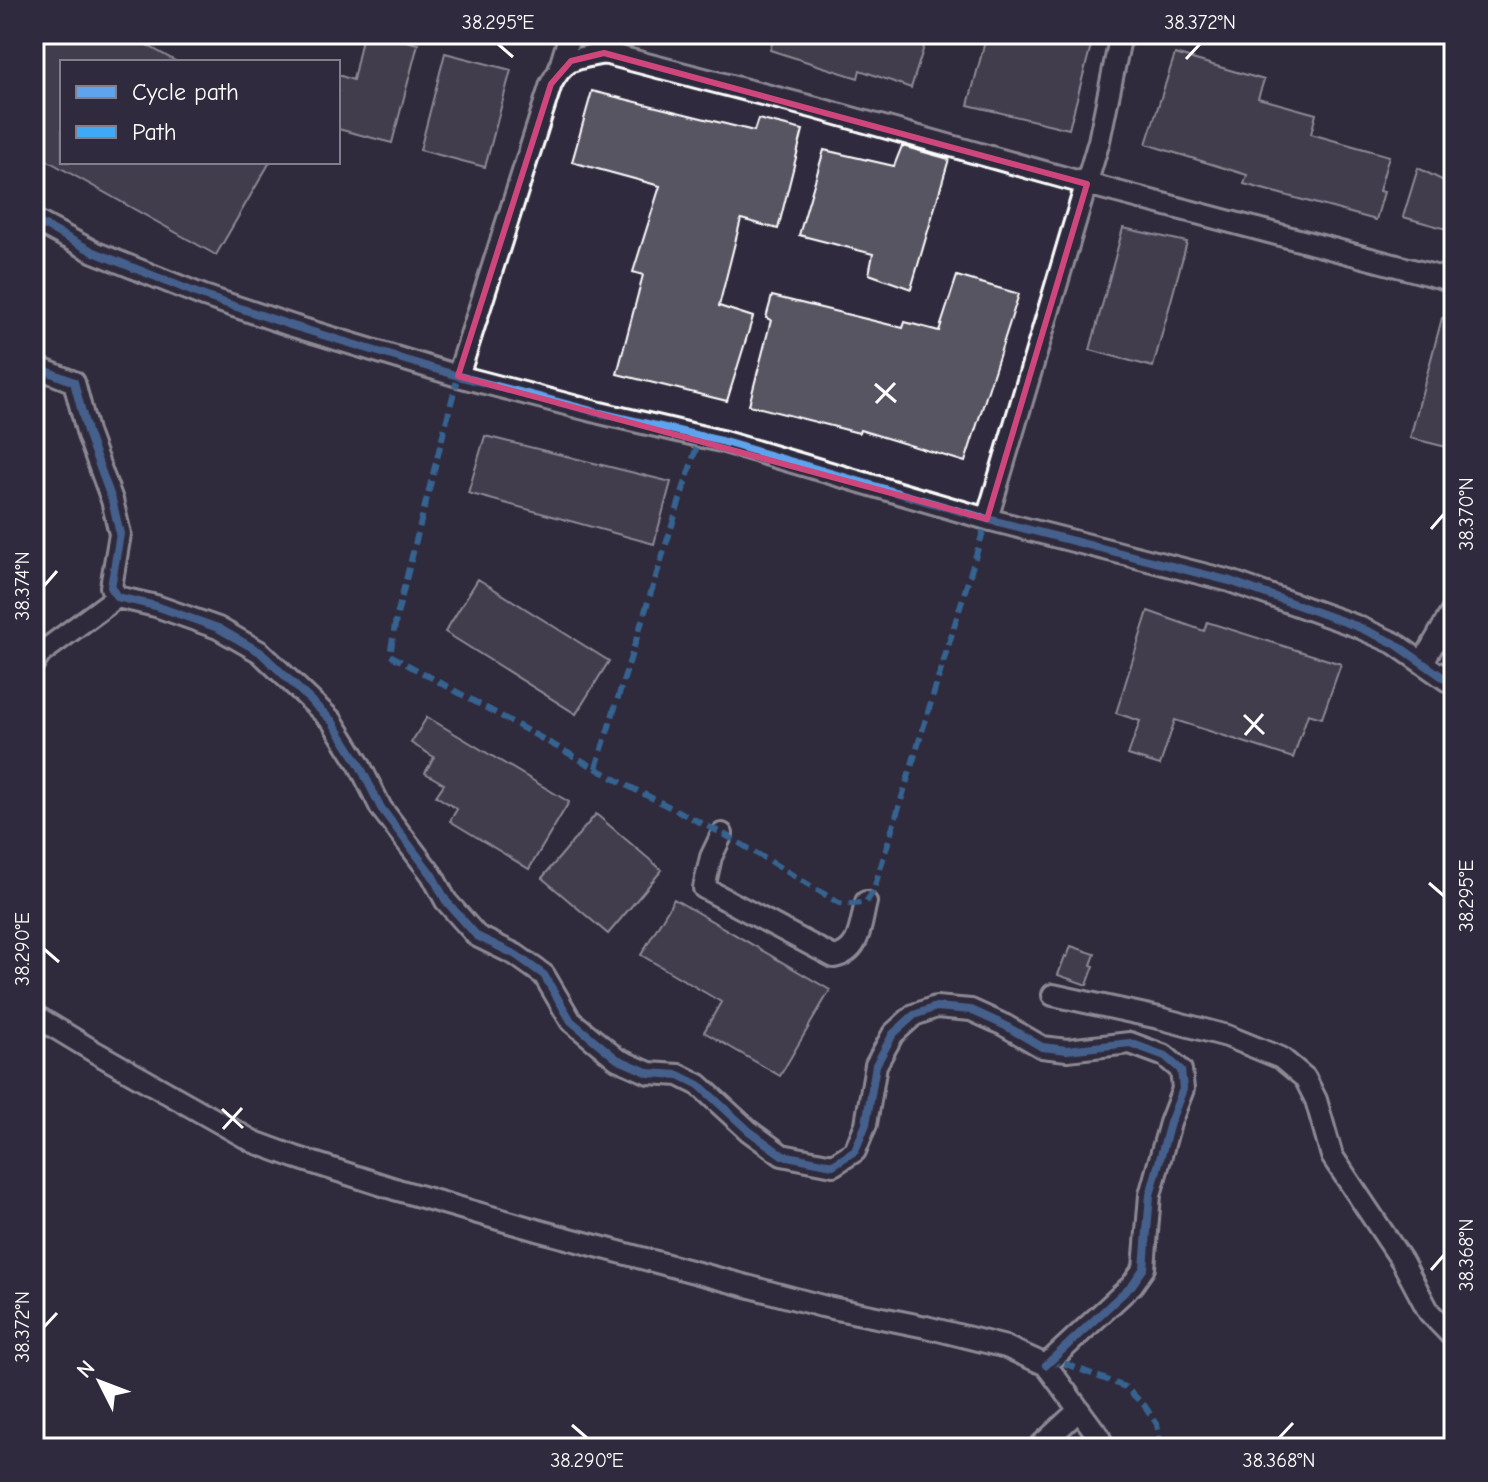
<svg xmlns="http://www.w3.org/2000/svg" width="1488" height="1482" font-family="'Comic Neue',sans-serif">
<rect width="100%" height="100%" fill="#2f2a3d"/>
<filter id="ink" filterUnits="userSpaceOnUse"><feTurbulence type="fractalNoise" baseFrequency=".0125" numOctaves="2"/><feDisplacementMap in="SourceGraphic" scale="16" xChannelSelector="R" yChannelSelector="G"/><feConvolveMatrix kernelMatrix="1 2 1 2 8 2 1 2 1" color-interpolation-filters="sRGB"/></filter>
<g filter="url(#ink)">
<!-- building -->
<path fill="#595564" stroke="#fff" stroke-width="2" d="M34 34H127L177 62H62V162H270L216 255 34 153Z
M363 34H377L418 44 392 143 338 129V75L353 80Z
M775 34H928L911 88 860 70 858 78 770 50Z
M987 34H1094L1069 129 968 105Z
M445 53 511 70 485 167 420 150Z
M1175 54 1264 80 1258 98 1316 114 1311 134 1389 156 1379 191 1384 192 1376 220 1244 184 1247 175 1146 144Z
M592 91 754 131 758 119 803 130 778 229 741 219 719 306 753 317 727 401 617 374 643 275 633 272 660 186 572 162Z
M902 146 949 159 911 289 869 274 873 254 799 235 824 150 894 166Z
M1418 168 1454 186V231L1403 217Z
M1123 228 1187 242 1153 367 1090 350Z
M957 276 1019 294 965 462 860 430 859 433 749 405 771 320 766 318 772 296 903 328 905 322 939 331Z
M1442 318 1454 321V449L1410 438Z
M485 436 671 482 654 544 468 493Z
M478 579 609 661 576 714 445 632Z
M1148 611 1204 631 1207 622 1341 664 1322 718 1308 714 1293 758 1175 720 1160 765 1128 755 1140 721 1116 713Z
M427 717 569 802 529 869 450 821 457 809 436 796 444 784 425 773 434 757 411 743Z
M596 814 662 870 608 934 542 878Z
M674 899 830 990 780 1076 704 1032 721 1002 641 955Z
M1071 946 1095 954 1091 965 1094 966 1087 985 1058 975 1065 956 1067 957Z"/>
<g fill="none" stroke-linecap="round" stroke-linejoin="round">
<!-- minor casing -->
<g stroke="#fff" stroke-width="26">
<path id="minor" d="M560 67 570 34
M34 220 94 252 204 296 293 326 458 376 600 413 721 441 987 519 1230 581 1356 626 1394 643 1454 685
M34 366 74 382 88 435 112 500 120 534 111 587 117 597 156 606 218 628 260 652 332 721 359 764 381 808 432 875 446 901 477 936 516 955 544 975 571 1021 617 1059 649 1073 679 1075 699 1085 749 1131 782 1155 833 1165 855 1151 866 1124 876 1065 893 1034 914 1015 936 1007 971 1010 1004 1025 1042 1047 1067 1050 1130 1043 1165 1056 1181 1070 1183 1089 1170 1123 1150 1195 1144 1268 1132 1285 1046 1365
M458 376 551 84C565 57 576 59 604 53L816 108 1087 184 1454 281
M987 519 1099 141 1121 34
M1423 662 1454 608
M34 663 41 653 117 597
M722 834 711 857 704 888 834 957C861 951 860 925 866 902
M1053 995 1159 1018 1227 1036 1281 1058 1305 1078 1316 1100 1332 1156 1402 1261 1429 1312 1454 1338
M34 1015 95 1052 254 1142 295 1157 398 1190 540 1231 822 1306 926 1327 1006 1347 1046 1365 1099 1437 1104 1448
M1038 1448 1079 1410"/>
</g>
<!-- minor -->
<use href="#minor" stroke="#2f2a3d" stroke-width="20"/>
<!-- quiet -->
<path stroke="#3fa9f5" stroke-width="6" stroke-dasharray="12 6" stroke-linecap="butt" d="M458 376 396 619 390 655 628 786 731 838 839 903 854 904 866 902 873 892 987 519
M596 768 700 436
M1047 1365 1061 1362 1125 1387 1144 1405 1157 1424 1161 1448"/>
<!-- cycleway casing -->
<g stroke="#2f2a3d" stroke-width="13">
<path id="cycleway" d="M34 220 94 252 204 296 293 326 458 376 600 413 721 441 987 519 1230 581 1356 626 1394 643 1454 685
M34 366 74 382 88 435 112 500 120 534 111 587 117 597 156 606 218 628 260 652 332 721 359 764 381 808 432 875 446 901 477 936 516 955 544 975 571 1021 617 1059 649 1073 679 1075 699 1085 749 1131 782 1155 833 1165 855 1151 866 1124 876 1065 893 1034 914 1015 936 1007 971 1010 1004 1025 1042 1047 1067 1050 1130 1043 1165 1056 1181 1070 1183 1089 1170 1123 1150 1195 1144 1268 1132 1285 1046 1365"/>
</g>
<!-- cycleway -->
<use href="#cycleway" stroke="#60a3ed" stroke-width="8"/>
</g>
</g>
<!-- marked area -->
<path d="M0 0H1488V1482H0ZM604 53 1087 184 987 519 458 376 551 84 571 61Z" fill="#2f2a3d" fill-opacity=".55" fill-rule="evenodd"/>
<path fill="none" stroke="#ce467c" stroke-width="6" stroke-linejoin="round" d="M604 53 1087 184 987 519 458 376 551 84 571 61Z"/>
<!-- ticks -->
<path fill="none" stroke="#fff" stroke-width="3" d="M498 44 513 57M1186 59 1200 44M875 384 896 402M876 403 895 383M1431 529 1444 514M44 586 57 571M1244 715 1264 734M1245 735 1263 714M1429 883 1444 896M44 949 59 962M222 1109 243 1128M223 1129 242 1108M1431 1270 1444 1255M44 1327 57 1313M572 1425 587 1438M1279 1438 1293 1423"/>
<!-- margin -->
<rect width="1488" height="1482" fill="none" stroke="#2f2a3d" stroke-width="88"/>
<!-- legend -->
<rect x="60" y="60" width="280" height="104" fill="#2f2a3d" stroke="#827f8b" stroke-width="2"/>
<rect x="76" y="86" width="40" height="12" fill="#60a3ed" stroke="#827f8b" stroke-width="2"/>
<text x="132" y="100" font-size="24" fill="#ffffff">Cycle path</text>
<rect x="76" y="126" width="40" height="12" fill="#3fa9f5" stroke="#827f8b" stroke-width="2"/>
<text x="132" y="140" font-size="24" fill="#ffffff">Path</text>
<!-- north arrow -->
<g transform="translate(100 1382) rotate(312)" stroke="#2f2a3d" stroke-width="6" paint-order="stroke">
<path d="M0-6L14 30L0 20L-14 30Z" fill="#ffffff"/>
<text y="-12" font-size="22" font-weight="bold" text-anchor="middle" fill="#ffffff">N</text>
</g>
<rect x="44" y="44" width="1400" height="1394" fill="none" stroke="#fff" stroke-width="3"/>
<g font-size="20" text-anchor="middle" fill="#fff">
<text x="498" y="29">38.295°E</text>
<text x="1200" y="29">38.372°N</text>
<text transform="translate(1466 514) rotate(-90)" y="7">38.370°N</text>
<text transform="translate(22 586) rotate(-90)" y="7">38.374°N</text>
<text transform="translate(1466 896) rotate(-90)" y="7">38.295°E</text>
<text transform="translate(22 949) rotate(-90)" y="7">38.290°E</text>
<text transform="translate(1466 1255) rotate(-90)" y="7">38.368°N</text>
<text transform="translate(22 1327) rotate(-90)" y="7">38.372°N</text>
<text x="587" y="1467">38.290°E</text>
<text x="1279" y="1467">38.368°N</text>
</g>
</svg>
